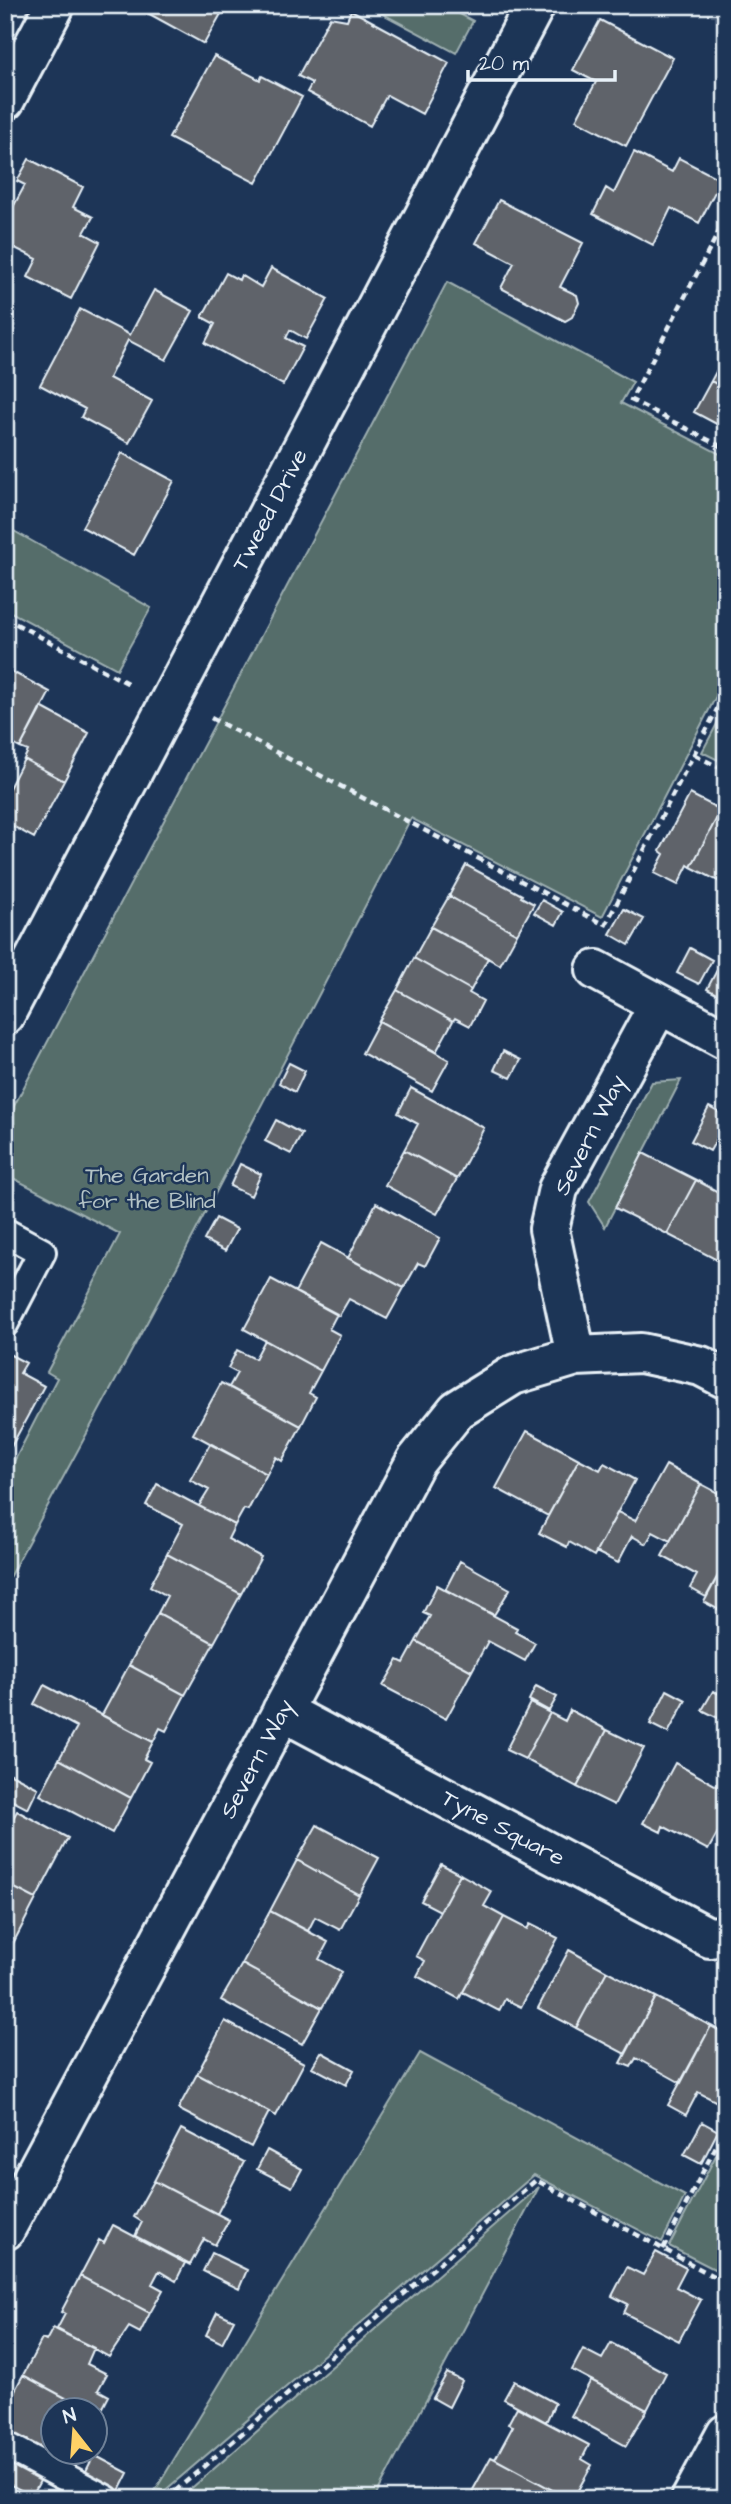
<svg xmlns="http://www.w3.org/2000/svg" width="731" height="2504" font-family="'Architects Daughter',sans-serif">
<rect width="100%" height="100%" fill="#1d3557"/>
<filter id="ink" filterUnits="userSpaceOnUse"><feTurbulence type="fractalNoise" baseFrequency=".0143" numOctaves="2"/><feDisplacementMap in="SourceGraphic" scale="14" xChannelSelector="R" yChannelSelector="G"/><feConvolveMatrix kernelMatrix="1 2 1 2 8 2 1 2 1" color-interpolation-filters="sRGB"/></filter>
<g filter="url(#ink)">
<!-- green -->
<path fill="#546d6a" stroke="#9eafb1" stroke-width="2" d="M366 5H443L473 21 456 53Z
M447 282 633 382 621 403 726 457V677L602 917 411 818 178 1265 6 1583 5 1479 57 1378 47 1372 120 1234 5 1174V1123Z
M5 526 151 608 117 669 5 609Z
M726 707V764L702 752Z
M681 1080 605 1227 589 1202 652 1082Z
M420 2053 685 2196 662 2242 534 2175 155 2499H150Z
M726 2136V2275L669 2246Z
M539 2187 374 2499H179Z"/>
<!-- building -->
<path fill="#5f636a" stroke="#e8f1f8" stroke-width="2" d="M133 5H226L204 44Z
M351 10 449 63 422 114 387 95 370 126 307 92 312 83 298 76 330 17 347 20Z
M600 20 673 58 626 146 576 120 596 82 573 70Z
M214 56 260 80 262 76 302 97 256 183 169 138Z
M634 152 672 172 679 158 721 180 699 223 671 208 653 245 593 214 606 188 614 193Z
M29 159 83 187 73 207 93 217 84 233 100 242 71 299 28 277 37 259 5 243V222L25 185 17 181Z
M499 200 583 243 560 287 577 295 579 303 572 317 565 321 501 288 514 263 476 243Z
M271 268 328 299 306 339 290 330 286 338 303 347 283 385 205 343 215 324 202 317 226 273 239 280 241 275 261 287Z
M154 290 193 311 166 360 128 340 109 378 152 401 129 443 81 417 85 409 40 385 80 309 130 335Z
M726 353V389L711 381Z
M711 381 726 389V429L694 412Z
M122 453 174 481 134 555 82 527Z
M5 668 50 692 20 748 5 740Z
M41 707 89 733 64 781 24 759 28 751 20 748Z
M24 759 64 781 34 838 5 822V796Z
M690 794 721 810 691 867 688 865 678 885 654 873 664 854 660 851Z
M721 810 726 813V876L722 883 691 867Z
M466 865 522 895 521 897 534 904 517 934 449 896Z
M449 896 517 934 500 965 431 927Z
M542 900 563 912 556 925 534 913Z
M624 909 644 919 629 945 610 934Z
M431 927 488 958 471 990 414 958Z
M690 948 712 960 699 984 677 973Z
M725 955H726V999L707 989Z
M414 958 471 990 469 993 483 1001 470 1026 455 1018 453 1021 397 990Z
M397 990 453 1021 436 1052 379 1021Z
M379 1021 449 1060 432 1091 362 1053Z
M503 1051 521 1060 511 1078 494 1070Z
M289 1063 305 1071 295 1092 279 1083Z
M411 1088 484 1128 457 1179 404 1150 418 1124 398 1113Z
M709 1107 726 1116V1122L710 1151 691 1141Z
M276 1120 302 1134 291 1154 265 1141Z
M404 1150 457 1179 437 1214 385 1185Z
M643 1153 696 1180 667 1234 615 1208Z
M240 1164 261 1174 251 1196 230 1186Z
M696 1180 726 1196V1248L719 1261 667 1234Z
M376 1203 440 1238 425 1266 418 1263 404 1288 348 1258Z
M216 1218 237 1229 225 1251 204 1240Z
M321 1243 404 1288 387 1319 349 1299 339 1316 295 1292Z
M271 1279 337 1314 329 1329 340 1335 321 1371 244 1329Z
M265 1340 321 1371 309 1393 316 1397 301 1426 229 1387 237 1373 228 1368 237 1350 255 1359Z
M5 1352 26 1363 20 1373 44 1386 5 1458Z
M221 1383 301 1426 282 1461 276 1457 267 1474 193 1434Z
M527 1431 579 1459 548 1516 496 1488Z
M210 1444 267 1474 248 1510 244 1509 235 1525 199 1506 209 1490 190 1480Z
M579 1459 600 1470 604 1463 635 1480 594 1556 569 1542 567 1547 539 1533Z
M666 1465 701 1484 670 1541 653 1532 646 1544 632 1536 618 1563 596 1552 618 1512 635 1521Z
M157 1484 235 1525 228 1539 261 1557 241 1594 167 1554 183 1524 146 1505Z
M701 1484 726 1497V1561L706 1597 690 1588 697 1575 662 1556Z
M167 1554 241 1594 214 1643 158 1613 167 1596 150 1586Z
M460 1561 510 1589 494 1615 445 1590Z
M726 1561V1603L721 1611 704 1602Z
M437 1585 517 1628 515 1632 535 1643 525 1661 488 1641 472 1671 416 1641 430 1616 423 1613Z
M158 1613 214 1643 185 1695 129 1665Z
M416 1641 472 1671 446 1719 383 1686 398 1660 404 1663Z
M129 1665 185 1695 166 1731 160 1728 153 1742 102 1715Z
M44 1685 153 1742 144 1759 150 1762 131 1798 59 1759 77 1727 34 1704Z
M536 1686 557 1697 549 1711 529 1700Z
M667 1690 686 1700 668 1733 650 1724Z
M713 1691 726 1697V1722L702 1710Z
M530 1703 550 1713 525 1759 506 1750Z
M570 1710 607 1730 577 1787 525 1759 550 1713 565 1721Z
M607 1730 644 1748 614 1805 577 1787Z
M59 1759 131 1798 112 1833 40 1795Z
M675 1763 726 1791V1818L708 1850 663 1826 661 1832 643 1823Z
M5 1771 38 1788 28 1809 5 1797Z
M17 1811 68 1838 36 1899 5 1883V1833Z
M317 1825 379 1858 359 1895 297 1860Z
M297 1860 359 1895 340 1930 315 1917 308 1931 270 1911Z
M441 1864 460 1874 440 1911 421 1901Z
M460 1874 492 1892 484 1906 504 1917 459 1999 417 1976 425 1961 416 1956Z
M5 1883 36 1899 5 1959Z
M270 1911 328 1942 319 1959 342 1972 322 2008 242 1964Z
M504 1917 527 1929 530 1924 558 1938 521 2007 505 1999 499 2011 463 1992Z
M569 1950 607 1971 576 2028 538 2008Z
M242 1964 322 2008 302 2044 221 2000Z
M607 1971 656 1997 625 2054 576 2028Z
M656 1997 711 2026 681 2083 636 2058 631 2067 621 2063Z
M225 2021 304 2063 276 2116 197 2074Z
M711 2026 726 2034V2086L717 2102 698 2092 686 2115 668 2105Z
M321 2052 354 2070 346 2085 312 2067Z
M197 2074 269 2112 251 2147 178 2109Z
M702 2122 718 2131 701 2164 684 2155Z
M181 2129 244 2162 217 2214 154 2181Z
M267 2150 302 2169 292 2187 257 2169Z
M154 2181 229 2220 215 2245 204 2239 190 2265 135 2236 142 2222 134 2217Z
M113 2225 185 2263 176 2281 159 2271 152 2284 163 2290 150 2313 80 2276 99 2240 104 2243Z
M656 2252 686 2268 676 2287 701 2300 679 2341 624 2313 628 2304 612 2296 627 2267 643 2275Z
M212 2253 247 2270 239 2289 203 2271Z
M80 2276 150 2313 140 2333 129 2327 109 2357 57 2329 65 2314 61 2312Z
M217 2312 234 2320 222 2343 206 2335Z
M53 2328 94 2348 87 2364 107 2374 98 2390 109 2396 99 2415 94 2413V2410H88L23 2375 42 2339 46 2341Z
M611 2343 666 2373 647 2410 572 2370 583 2349 602 2359Z
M447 2373 462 2381 449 2407 433 2398Z
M23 2375 88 2410H52V2452H57L53 2458 5 2433 7 2413 5 2409Z
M591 2380 647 2410 626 2446 571 2416Z
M514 2381 555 2403 546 2422 504 2399Z
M517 2407 589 2445 582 2459 592 2465 573 2499H569L495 2459 513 2426 508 2424Z
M94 2455 128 2473 118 2493 84 2475Z
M491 2457 495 2459 569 2499H468Z
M5 2460 41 2479 32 2496 5 2482Z"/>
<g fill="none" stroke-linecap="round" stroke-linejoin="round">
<!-- lane casing -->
<g stroke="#e8f1f8" stroke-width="32">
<path id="lane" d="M5 1232 42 1252 5 1323
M5 2445 106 2499"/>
</g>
<!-- street casing -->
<g stroke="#e8f1f8" stroke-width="44">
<path id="street" d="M5 100 55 5
M596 970 726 1040
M5 1015 535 5
M576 1356 549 1229 558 1189 659 1004
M282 1711 710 1938 726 1934
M5 2230 416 1461 457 1410 513 1375 576 1356 641 1353 701 1366 726 1379
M691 2499 726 2434"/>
</g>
<!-- path -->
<path stroke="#e8f1f8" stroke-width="4.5" stroke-dasharray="7 5" stroke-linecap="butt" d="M726 218 631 400 726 449
M5 618 129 684
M211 718 603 924
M695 755 726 771
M605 926 726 692
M663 2249 726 2127
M166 2499 536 2180 726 2283"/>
<!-- lane -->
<use href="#lane" stroke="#1d3557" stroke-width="26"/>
<!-- street -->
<use href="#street" stroke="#1d3557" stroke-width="38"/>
</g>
</g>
<g text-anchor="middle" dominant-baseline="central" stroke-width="5" stroke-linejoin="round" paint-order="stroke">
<!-- street labels -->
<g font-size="23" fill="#e8f1f8" stroke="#1d3557">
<text transform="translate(270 510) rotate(-62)">Tweed Drive</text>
<text transform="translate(590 1135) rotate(-63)">Severn Way</text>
<text transform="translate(257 1759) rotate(-62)">Severn Way</text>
<text transform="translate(503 1828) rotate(28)">Tyne Square</text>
</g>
<!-- park labels -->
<g font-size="23" fill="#b4c3c6" stroke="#1d3557">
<text x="147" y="1175">The Garden<tspan x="147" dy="26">for the Blind</tspan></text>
</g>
</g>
<!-- margin -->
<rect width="731" height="2504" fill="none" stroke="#1d3557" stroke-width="28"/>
<rect x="14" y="14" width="703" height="2476" fill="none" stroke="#e8f1f8" stroke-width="2.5" filter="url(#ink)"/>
<!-- north arrow -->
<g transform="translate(74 2431) rotate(343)"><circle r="33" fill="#1d3557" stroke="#6e8097" stroke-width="2"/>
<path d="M0-5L12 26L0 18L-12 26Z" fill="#ffd166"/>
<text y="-10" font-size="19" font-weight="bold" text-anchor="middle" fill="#e8f1f8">N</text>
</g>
<!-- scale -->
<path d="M468 70v10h147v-10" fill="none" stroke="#e8f1f8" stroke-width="3.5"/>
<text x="479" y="70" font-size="21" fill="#e8f1f8" stroke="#1d3557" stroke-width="5" paint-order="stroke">20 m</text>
</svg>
